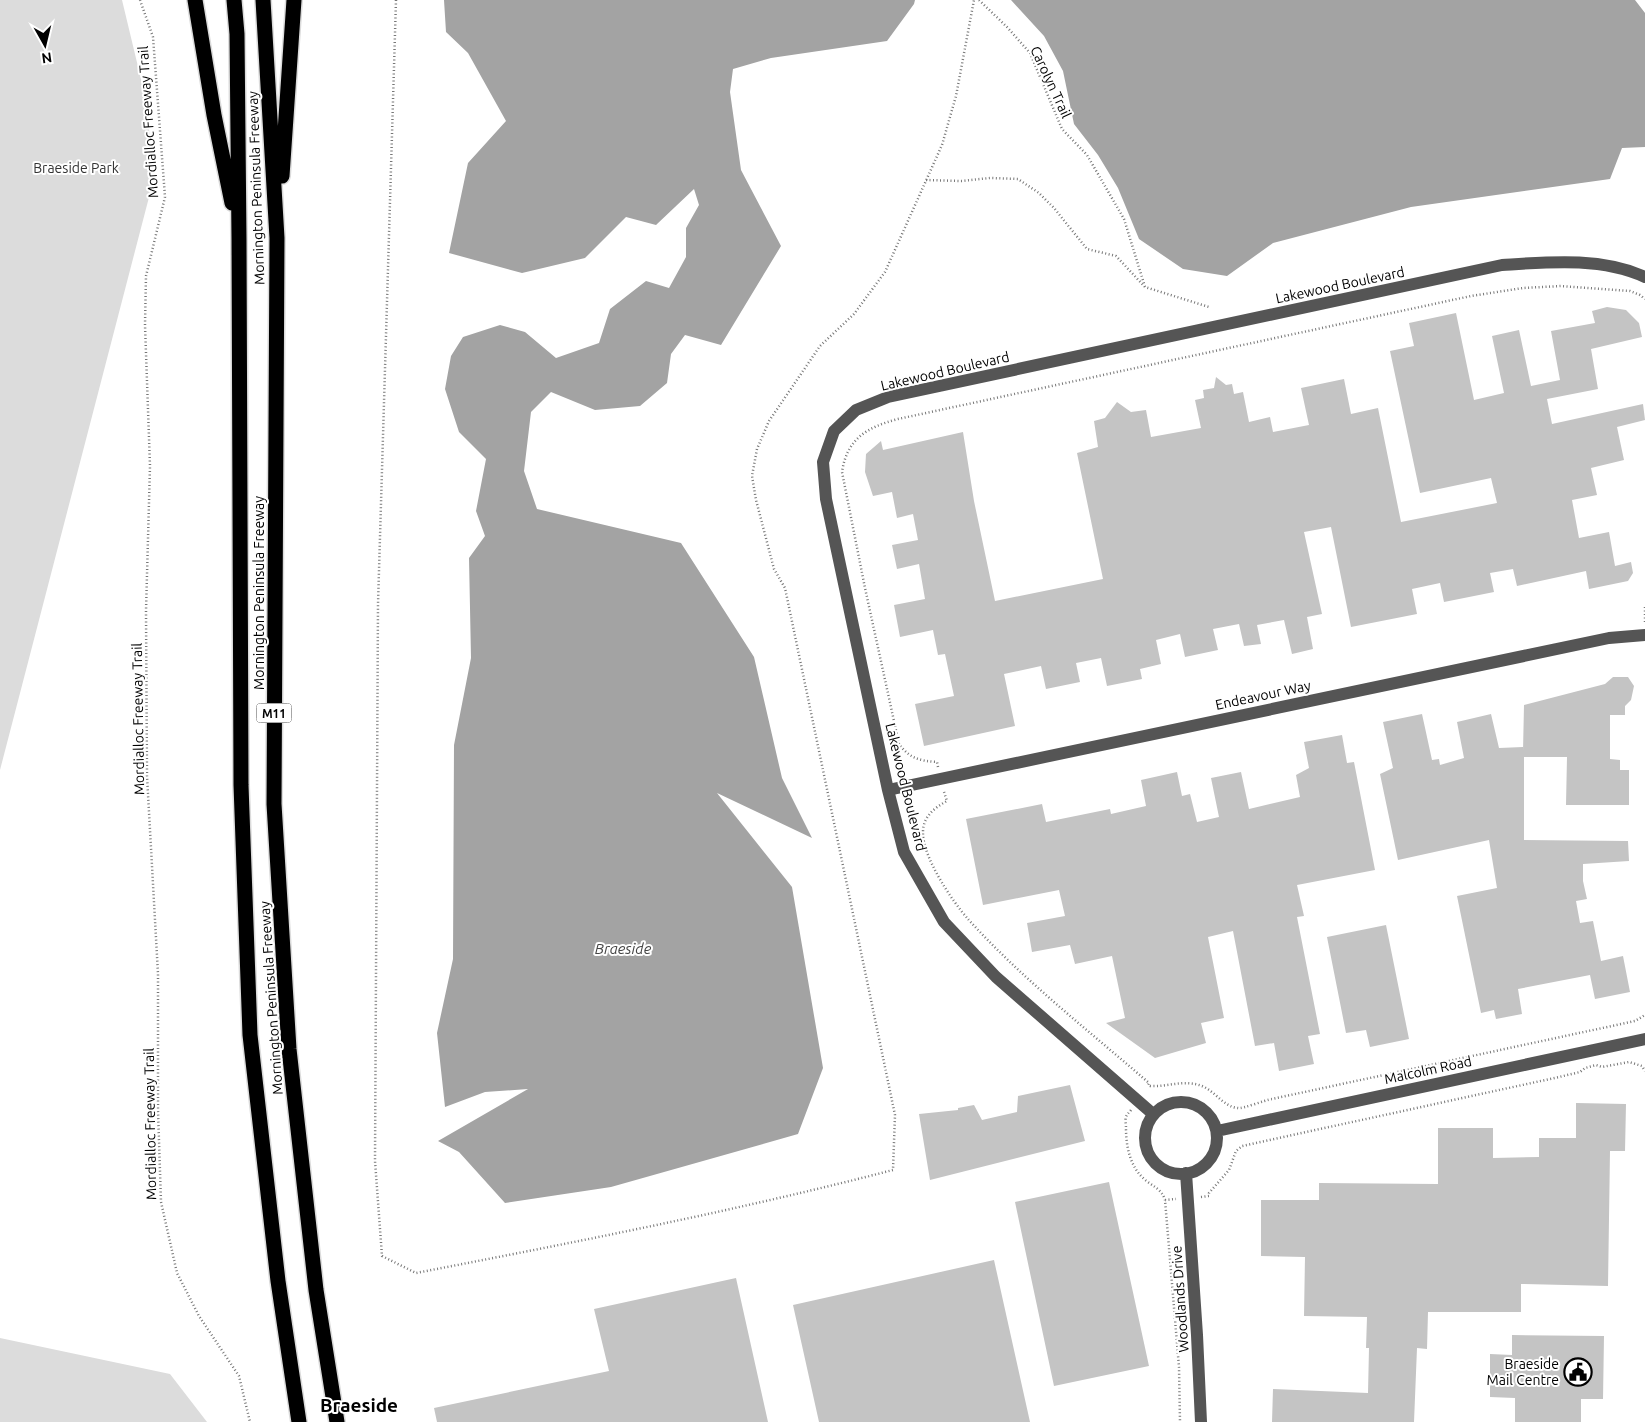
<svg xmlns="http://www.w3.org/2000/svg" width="1645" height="1422" font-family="Ubuntu,sans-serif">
<rect width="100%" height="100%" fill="#fff"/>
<!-- green -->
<path fill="#dcdcdc" d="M0 0H122L146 100 154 178 0 770Z
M0 1338 170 1374 207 1422H0Z"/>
<!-- water -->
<path fill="#a3a3a3" d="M444 0H915L914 4 887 41 771 58 733 69 730 92 741 170 781 246 721 345 685 335 671 354 667 383 640 406 595 410 551 392 531 412 524 471 537 509 681 543 754 657 782 778 812 838 717 793 792 887 823 1068 798 1134 611 1187 505 1203 459 1152 438 1141 528 1089 485 1092 445 1107 437 1033 453 959 454 745 471 658 469 558 485 536 476 511 486 459 459 432 445 389 451 356 463 337 500 325 525 332 556 358 599 343 610 309 646 281 669 288 686 257V228L699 205 694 189 656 225 626 217 585 258 522 273 449 253 468 163 506 121 468 53 446 32Z
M1011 0H1635L1645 13V147L1622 148 1610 179 1411 207 1273 243 1227 276 1183 269 1139 239 1118 188 1098 155 1074 124 1063 71 1044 36Z"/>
<!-- building -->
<path fill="#c4c4c4" d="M1607 307 1626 310 1639 323 1642 337 1591 349 1598 389 1547 399 1552 424 1643 404 1645 420 1617 427 1624 460 1591 468 1597 495 1572 500 1579 538 1609 532 1615 566 1631 562 1633 573 1628 581 1589 589 1586 571 1517 586 1513 569 1490 573 1494 592 1444 602 1440 583 1412 589 1417 614 1351 627 1331 527 1304 532 1322 614 1307 617 1313 649 1292 654 1284 620 1257 625 1261 644 1244 646 1239 624 1213 629 1218 650 1185 657 1180 634 1156 640 1161 664 1140 669 1142 679 1107 686 1101 658 1076 663 1080 682 1046 689 1041 666 1004 674 1015 726 924 746 915 704 954 696 945 654 938 655 933 630 900 637 894 605 925 599 919 564 897 569 892 545 918 540 913 514 897 518 892 492 873 496 865 472 866 454 881 441 883 450 963 432 974 501 995 601 1103 579 1077 453 1098 447 1094 421 1105 418 1117 402 1131 412 1146 410 1151 437 1201 428 1195 400 1204 398 1203 390 1214 388 1216 377 1226 385 1232 384 1234 394 1243 392 1249 422 1270 417 1273 432 1309 425 1301 388 1344 379 1351 414 1378 408 1401 522 1497 503 1491 478 1420 493 1390 351 1414 346 1409 323 1456 313 1474 400 1504 393 1492 336 1519 330 1531 386 1560 380 1551 331 1595 323 1592 311Z
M1613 677H1628L1634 686 1631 700 1625 706V715H1610V759L1620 760V770H1629V805H1566L1567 757H1524V840L1628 841 1629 861 1583 864V881L1587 899 1576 901 1580 923 1593 921 1601 961 1623 956 1630 992 1595 999 1590 975 1518 989 1522 1014 1496 1019 1494 1010 1481 1013 1457 896 1497 888 1489 840 1398 860 1380 774 1393 768 1383 722 1422 714 1432 760 1439 759 1440 765 1464 758 1457 722 1491 714 1499 748 1523 747V751L1524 705 1605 684Z
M1342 735 1347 763 1354 762 1375 870 1297 885 1304 916 1297 917 1320 1034 1308 1036 1314 1064 1279 1071 1274 1043 1255 1046 1233 931 1208 937 1224 1018 1201 1023 1206 1043 1155 1058 1106 1023 1125 1018 1112 956 1075 964 1070 945 1032 952 1027 923 1065 916 1059 890 983 905 966 819 1042 804 1046 822 1110 809 1111 814 1146 806 1141 780 1177 772 1182 796 1190 794 1197 822 1219 817 1211 778 1241 772 1249 809 1300 797 1296 775 1309 768 1304 742Z
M1386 925 1409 1039 1370 1047 1366 1030 1346 1033 1327 937Z
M1070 1085 1085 1141 930 1180 919 1114 958 1110V1108L974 1105 982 1120 1017 1112 1018 1096Z
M1576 1103 1626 1104 1625 1151H1610L1608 1286 1521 1284V1312H1428L1427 1349 1417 1348 1414 1422H1272L1273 1389 1368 1393 1369 1348H1366L1367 1317 1304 1316 1305 1257 1261 1256V1200H1319V1183L1438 1184V1128H1493V1158L1539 1157V1138H1576Z
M1109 1182 1149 1366 1054 1386 1015 1202Z
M994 1260 1030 1422H819L793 1305Z
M736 1278 768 1422H437L434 1408 609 1371 594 1309Z
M1512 1335 1604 1336 1603 1399H1581V1422H1515V1398L1490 1397V1354L1512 1355Z"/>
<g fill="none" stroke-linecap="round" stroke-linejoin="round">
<!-- highway casing -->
<g stroke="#dbdbdb" stroke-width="18">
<path id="highway" d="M195 0 214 115 232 203
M234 0 237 34 239 239 241 785 250 1035 278 1281 299 1422
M263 0 277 238 274 804 289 1049 316 1290 337 1422
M282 176 294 0"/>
</g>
<!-- path -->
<path stroke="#777" stroke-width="2.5" stroke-dasharray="1 2.5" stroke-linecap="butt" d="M140 0 153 37 165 197 146 276 145 325 150 466 146 611 147 776 158 974V1111L161 1202 177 1273 199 1316 239 1376 250 1422
M396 0 378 604 375 1161 382 1256 416 1273C576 1242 735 1211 893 1170L895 1115 785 588 774 569 756 500 752 476 757 449 769 421 820 346 854 314 885 272 942 145 956 96 974 0
M979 0 1007 27 1030 53 1062 129 1087 155 1124 219 1145 287
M926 180 961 181 990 178 1018 179 1039 193 1054 208 1087 249 1116 256 1145 287 1209 307
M1645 607V622
M938 767 937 762C920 761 909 758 899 744L865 588 842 472C847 438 868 427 898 419L1471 296 1523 288 1561 286 1630 291 1640 295 1645 299
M944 792 947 801C934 808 923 817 923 832 922 856 952 901 968 919 1021 978 1089 1031 1149 1083L1148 1085 1150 1086C1167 1087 1182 1080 1199 1085 1214 1089 1223 1107 1238 1108 1243 1109 1265 1100 1272 1099L1635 1021 1645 1015
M1131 1110C1129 1113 1127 1114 1126 1117 1125 1120 1126 1125 1126 1128 1126 1147 1130 1166 1144 1179 1152 1186 1162 1189 1165 1200L1179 1367 1180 1422
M1201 1197 1209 1196V1193L1229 1170 1236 1151 1242 1146 1559 1077 1580 1072 1585 1068 1596 1065 1602 1067 1629 1062 1642 1066 1645 1071
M1165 1200 1176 1199"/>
<!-- minor -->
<path stroke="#555" stroke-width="12" d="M888 790 1609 638 1645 635
M1145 1138a36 36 0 1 1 72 0a36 36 0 1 1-72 0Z
M1153 1114 996 977 944 922 904 852 888 790 826 499 823 462 834 431 856 410 888 397 1502 265C1549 262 1601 257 1645 277
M1217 1131 1645 1039
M1186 1173 1197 1335 1201 1422"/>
<!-- highway -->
<use href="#highway" stroke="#000" stroke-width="15"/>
</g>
<!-- icons -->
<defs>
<g id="civic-ring" transform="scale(1.4375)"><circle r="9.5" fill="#fff" stroke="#000" stroke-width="1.5"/><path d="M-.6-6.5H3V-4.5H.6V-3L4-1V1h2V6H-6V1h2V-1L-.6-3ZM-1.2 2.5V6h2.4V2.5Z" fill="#000"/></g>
</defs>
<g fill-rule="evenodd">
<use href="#civic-ring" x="1578" y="1372"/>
</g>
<g text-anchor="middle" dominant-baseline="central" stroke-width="4" stroke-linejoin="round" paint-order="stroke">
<!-- shield labels -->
<rect fill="#fff" stroke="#4c4c4c" stroke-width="1" x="256.5" y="703.5" width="35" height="19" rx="4"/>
<g font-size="12" font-weight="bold" fill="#000">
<text x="274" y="713">M11</text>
</g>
<!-- street labels -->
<g font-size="14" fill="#000" stroke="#fff">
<text transform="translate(1051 82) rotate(65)">Carolyn Trail</text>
<text transform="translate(148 122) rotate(-94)">Mordialloc Freeway Trail</text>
<text transform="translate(256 188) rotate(-92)">Mornington Peninsula Freeway</text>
<text transform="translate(1340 285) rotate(-12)">Lakewood Boulevard</text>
<text transform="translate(945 371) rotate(-13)">Lakewood Boulevard</text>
<text transform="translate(259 593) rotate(-90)">Mornington Peninsula Freeway</text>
<text transform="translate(1263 695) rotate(-12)">Endeavour Way</text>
<text transform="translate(138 719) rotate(-91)">Mordialloc Freeway Trail</text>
<text transform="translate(906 787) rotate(76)">Lakewood Boulevard</text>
<text transform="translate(271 998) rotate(-94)">Mornington Peninsula Freeway</text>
<text transform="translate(1428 1070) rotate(-12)">Malcolm Road</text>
<text transform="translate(150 1124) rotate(-91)">Mordialloc Freeway Trail</text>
<text transform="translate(1180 1299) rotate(-94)">Woodlands Drive</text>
</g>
<!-- park labels -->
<g font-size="14" fill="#333" stroke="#fff">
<text x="76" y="168">Braeside Park</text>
</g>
<!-- poi labels -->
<g font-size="14" fill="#000" stroke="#fff" text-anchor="end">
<text x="1559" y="1364">Braeside<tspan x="1559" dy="16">Mail Centre</tspan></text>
</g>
<!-- water labels -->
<g font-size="15" font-style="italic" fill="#444" stroke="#fff">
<text x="623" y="948">Braeside</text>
</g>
<!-- district labels -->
<g font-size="19" font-weight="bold" fill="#000" stroke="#fff">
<text x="359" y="1405">Braeside</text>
</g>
</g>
<!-- north arrow -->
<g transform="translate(45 45) rotate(172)" stroke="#ffffff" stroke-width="4" paint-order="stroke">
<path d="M0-4L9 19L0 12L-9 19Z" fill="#000000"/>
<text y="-8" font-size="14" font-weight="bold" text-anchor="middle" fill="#000000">N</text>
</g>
</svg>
